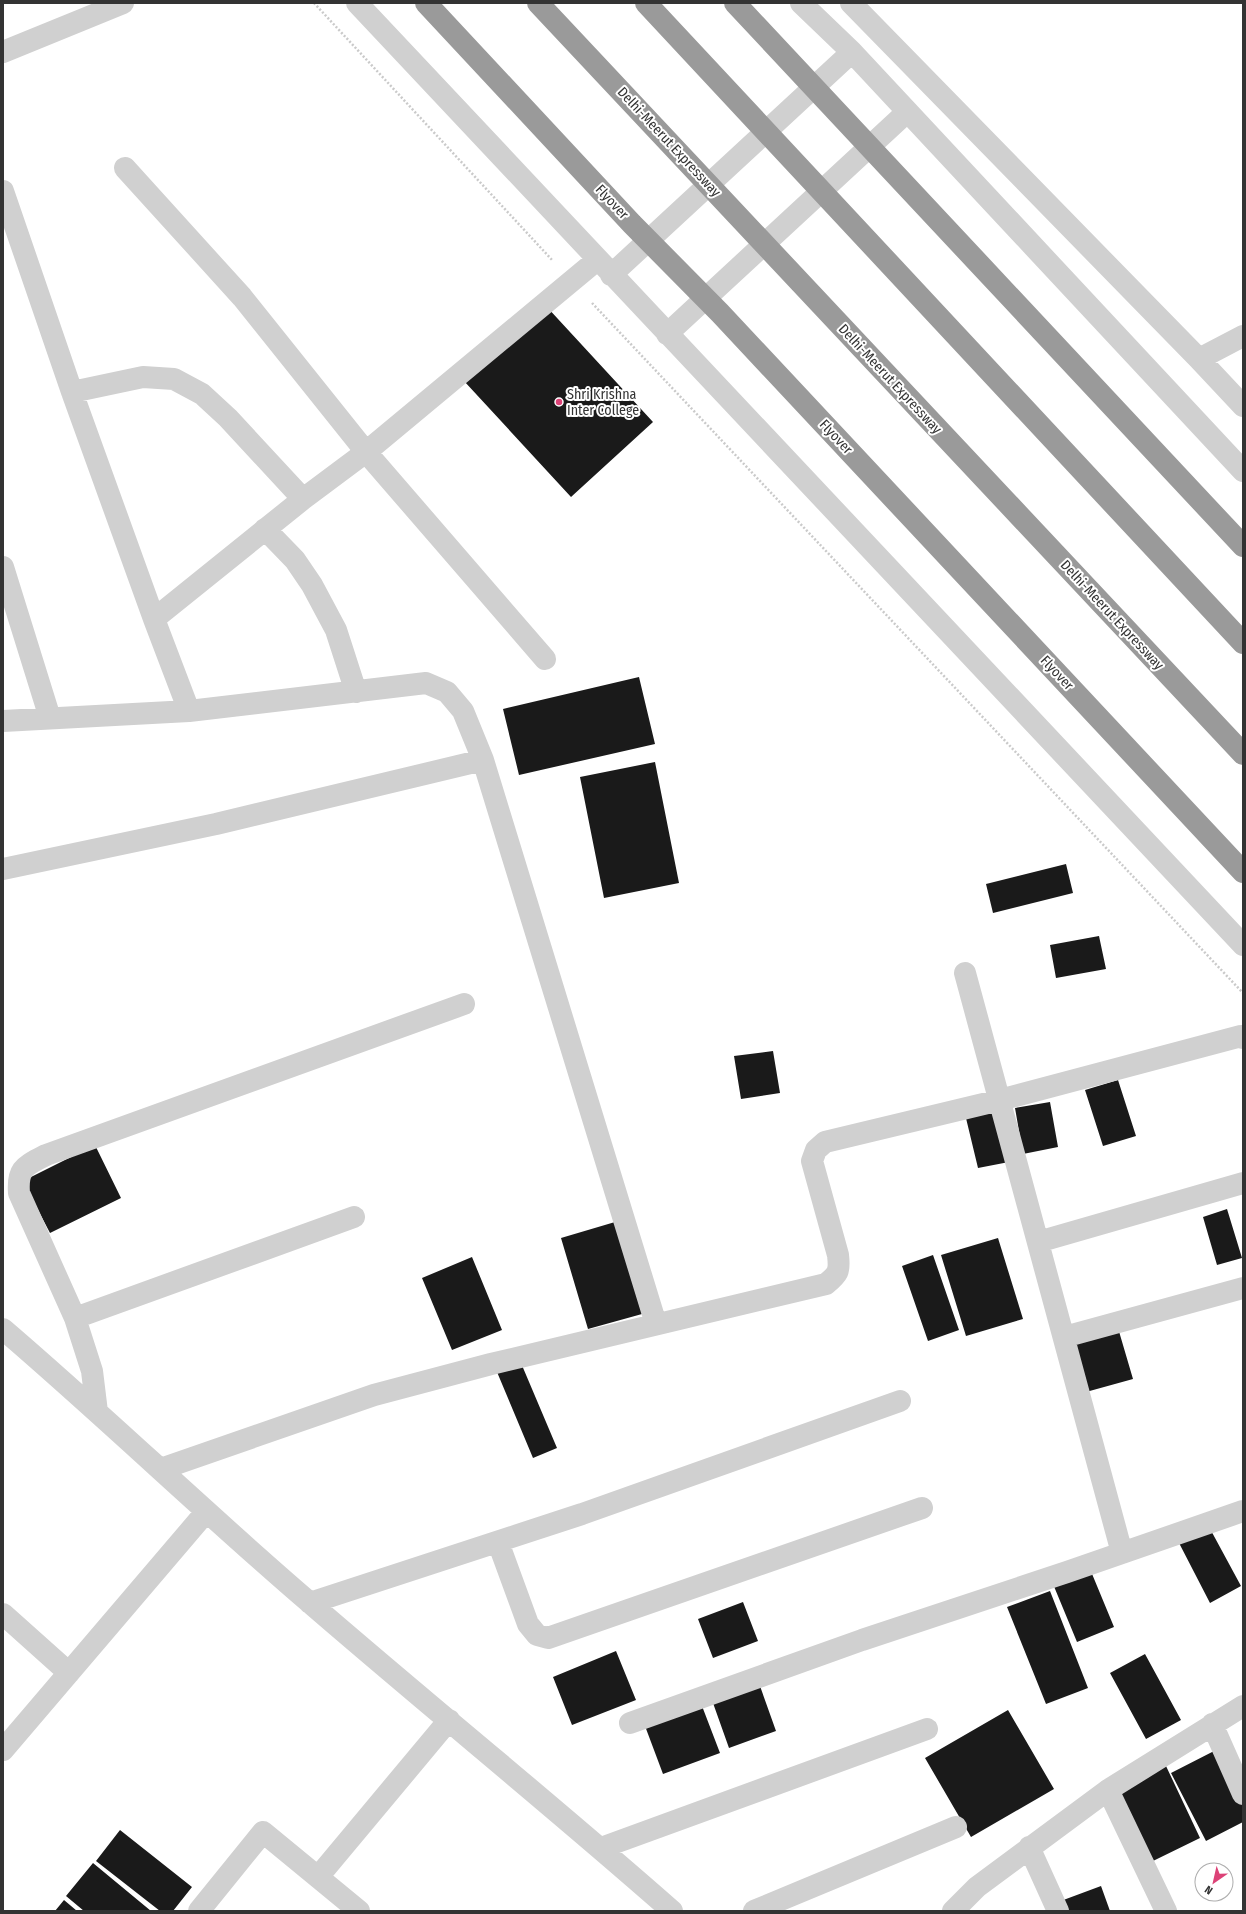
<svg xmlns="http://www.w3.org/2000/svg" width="1246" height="1914" font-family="'Fira Sans Condensed',sans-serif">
<rect width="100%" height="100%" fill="#fff"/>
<!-- building -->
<path fill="#1a1a1a" d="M546 306 653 422 571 497 464 381Z
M639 677 655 744 519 775 503 709Z
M655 762 679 883 604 898 580 777Z
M1066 864 1073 893 993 913 986 884Z
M1099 936 1106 969 1056 978 1050 945Z
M773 1051 780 1093 741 1099 734 1056Z
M1118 1080 1136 1136 1103 1146 1085 1090Z
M1050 1102 1058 1147 1023 1154 1015 1108Z
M997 1107 1009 1162 978 1168 965 1114Z
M95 1145 121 1198 50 1233 23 1181Z
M1227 1209 1242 1258 1217 1265 1203 1217Z
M615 1222 642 1314 588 1329 561 1238Z
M998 1238 1023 1319 966 1336 941 1255Z
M933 1255 959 1330 928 1341 902 1266Z
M472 1257 502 1330 452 1350 422 1278Z
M1118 1328 1133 1379 1086 1392 1072 1341Z
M521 1363 557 1448 533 1458 497 1372Z
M1208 1525 1241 1586 1210 1603 1178 1541Z
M1090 1569 1114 1627 1077 1642 1053 1584Z
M1050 1591 1088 1688 1046 1704 1007 1607Z
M743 1602 758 1641 713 1658 698 1619Z
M616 1651 636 1700 572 1725 553 1677Z
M1145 1654 1181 1720 1146 1739 1110 1673Z
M760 1686 776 1731 729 1748 713 1703Z
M702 1706 720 1753 663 1774 645 1726Z
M1008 1710 1054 1789 971 1837 925 1758Z
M1216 1750 1243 1802V1822L1206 1841 1171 1773Z
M1166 1766 1200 1838 1153 1861 1118 1788Z
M120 1830 192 1887 173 1911H160L96 1861Z
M93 1863 151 1911H84L66 1896Z
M1101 1886 1110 1911H1062L1058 1902Z
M64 1900 77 1911H55Z"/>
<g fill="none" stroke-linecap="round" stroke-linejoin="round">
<!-- path -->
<path stroke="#cacaca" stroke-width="2.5" stroke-dasharray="2 2" stroke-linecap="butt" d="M314 3 553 261
M592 303 1243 993"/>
<!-- minor -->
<path stroke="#d0d0d0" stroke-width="22" d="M357 3 1243 945
M801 3 852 52 1243 471
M851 3 1199 359 1243 406
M3 52 123 3
M125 168 242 297 366 452 545 659
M3 191 72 392 154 619
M611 275 852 52
M667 334 907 112
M1199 359 1243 336
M72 392 143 377 174 379 202 394 228 418 303 499
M265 529 295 560 312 585 336 630 356 692
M3 567 50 718
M189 711 154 619 303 499 366 452 597 260
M3 721 189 711 426 683 447 692 463 711 483 760 656 1324
M3 869 216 824 483 760
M965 973 1122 1553
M1038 1242 1243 1183
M75 1318 354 1217
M3 1329C107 1418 205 1513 309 1602 429 1706 553 1806 672 1911
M1064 1337 1243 1288
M97 1412 92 1371 75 1318 19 1193C17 1167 26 1166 46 1155L464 1004
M161 1469 374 1395 491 1364 826 1284C838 1274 840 1272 838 1255L812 1161 816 1150 825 1142 1000 1100 1241 1036 1243 1038
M498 1542 528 1624 537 1635 548 1638 922 1508
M310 1603 582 1514 900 1401
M3 1614 69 1673
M630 1723 862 1640 1067 1572 1243 1511
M1212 1724 1243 1794
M3 1750 206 1512
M1108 1790 1166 1911
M1029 1847 1058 1911
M601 1848 927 1729
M318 1877 449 1720
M199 1911 263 1832 359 1911
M754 1911 956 1827
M953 1911 977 1887 1108 1790 1243 1706"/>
<!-- highway-bridge -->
<path stroke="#9a9a9a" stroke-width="22" d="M426 3 632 224 720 313 1243 872
M538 3 1243 754
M646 3 1243 643
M735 3 1243 546"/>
</g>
<!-- markers -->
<circle fill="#dc4277" stroke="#fff" stroke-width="1.5" cx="559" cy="402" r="4"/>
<g text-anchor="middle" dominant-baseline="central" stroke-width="4" stroke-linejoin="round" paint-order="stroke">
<!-- street labels -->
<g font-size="14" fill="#333" stroke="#fff">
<text transform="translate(669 142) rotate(47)">Delhi-Meerut Expressway</text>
<text transform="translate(612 202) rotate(47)">Flyover</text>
<text transform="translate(890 379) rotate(47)">Delhi-Meerut Expressway</text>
<text transform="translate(836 437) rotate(47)">Flyover</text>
<text transform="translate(1112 615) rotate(47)">Delhi-Meerut Expressway</text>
<text transform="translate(1057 673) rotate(47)">Flyover</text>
</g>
<!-- poi labels -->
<g font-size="14" fill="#333" stroke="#fff" text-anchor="start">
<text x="567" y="394">Shri Krishna<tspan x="567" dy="16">Inter College</tspan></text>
</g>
</g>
<!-- border -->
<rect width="1246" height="1914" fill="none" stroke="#333333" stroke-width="8"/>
<!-- north arrow -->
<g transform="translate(1214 1882) rotate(214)"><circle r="19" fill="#ffffff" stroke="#adadad"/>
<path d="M0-3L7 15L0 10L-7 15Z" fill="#dc4277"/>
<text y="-6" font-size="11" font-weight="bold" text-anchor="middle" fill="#333333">N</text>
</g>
</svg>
